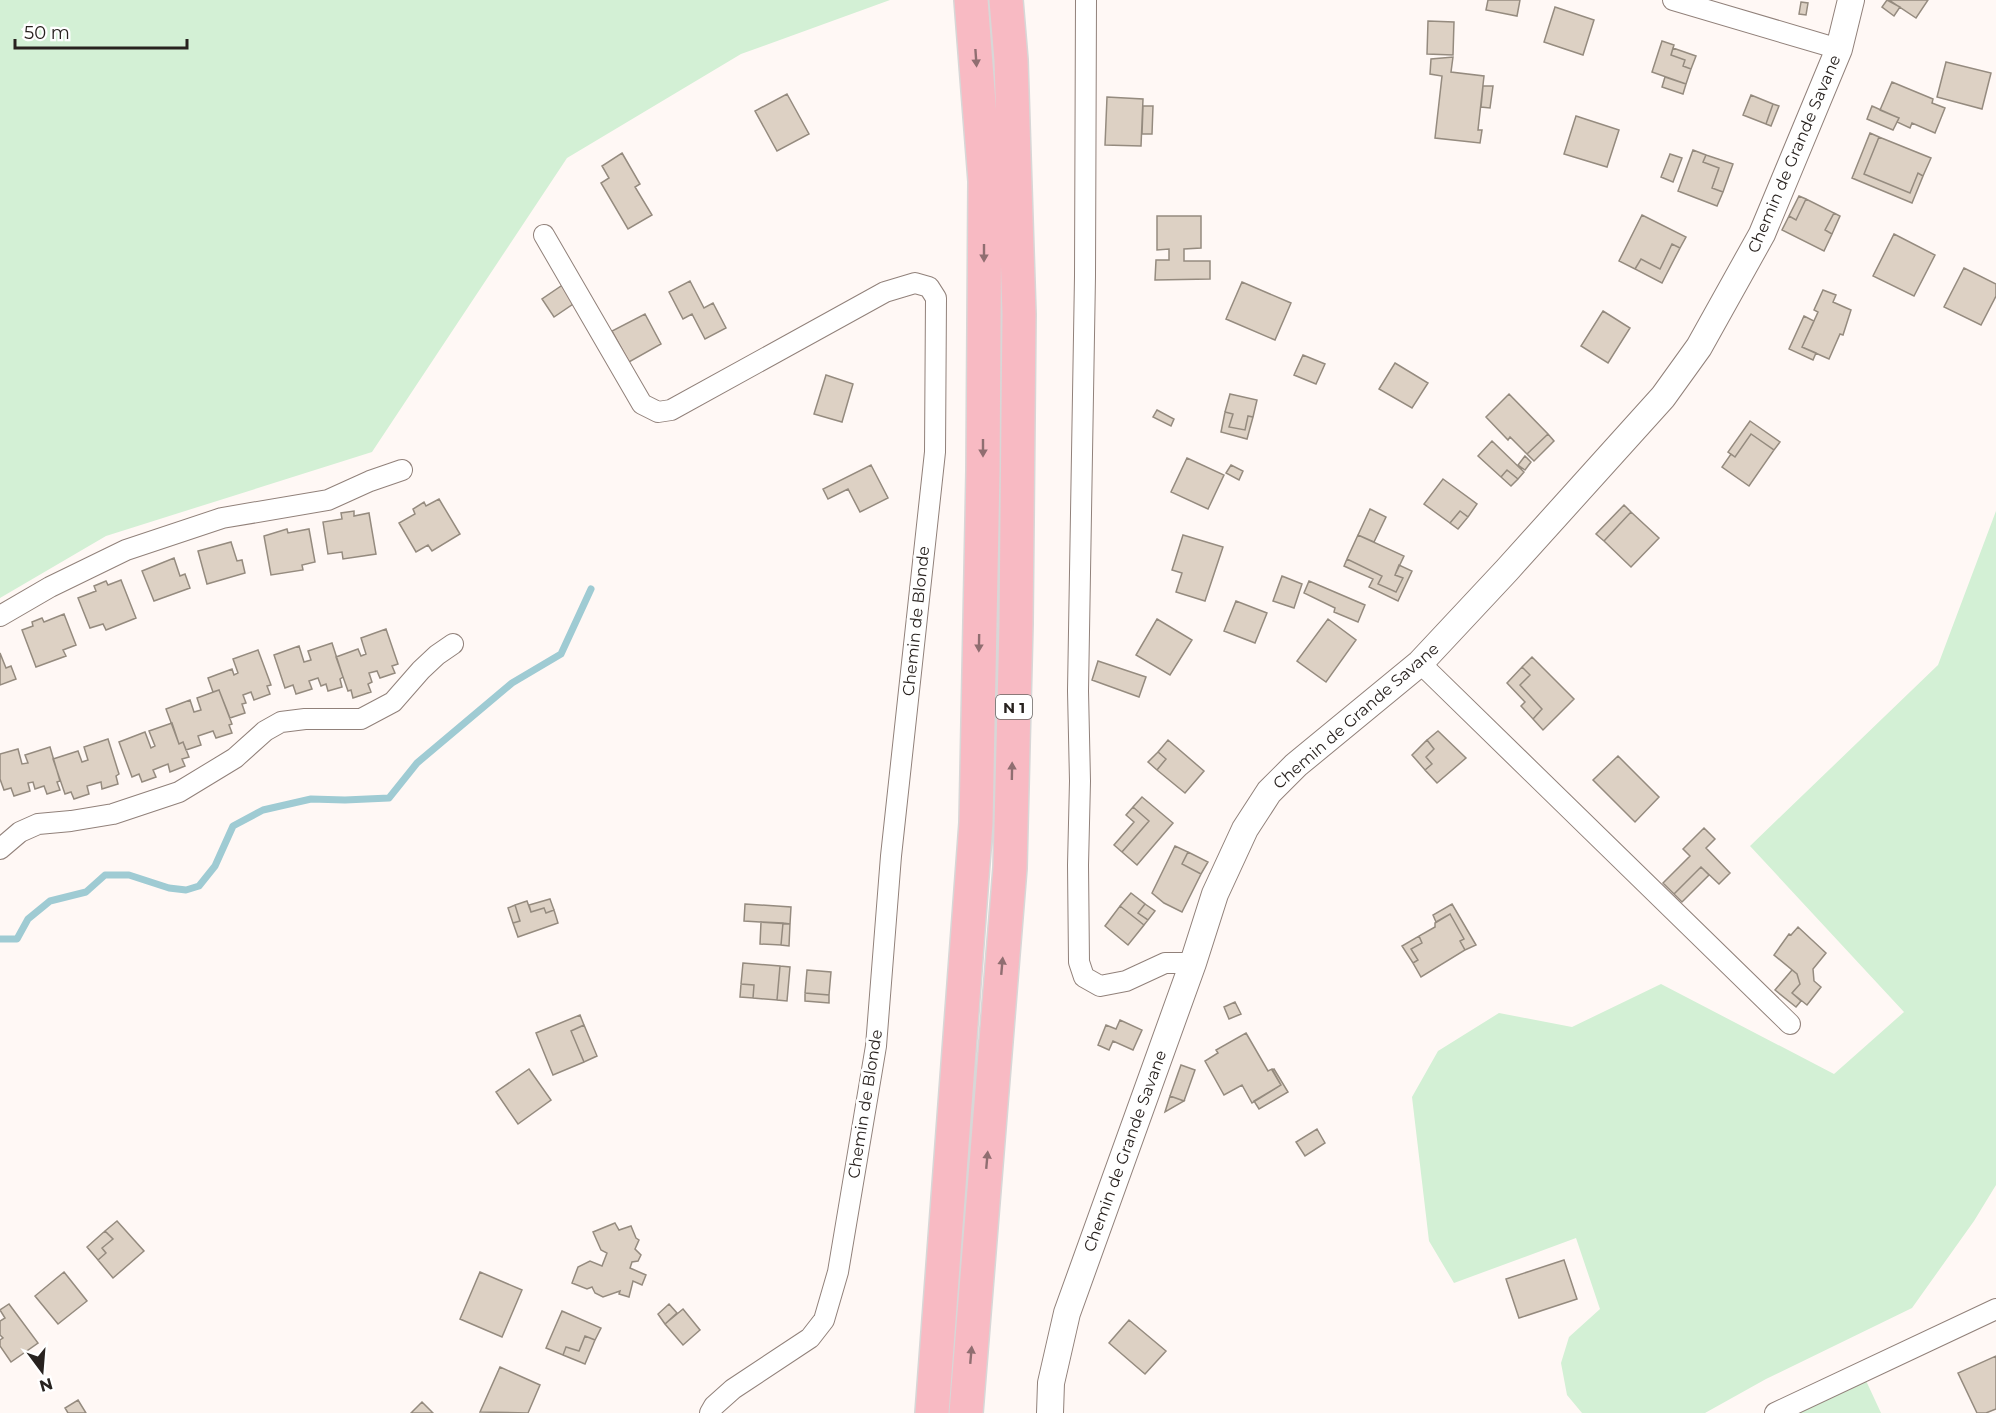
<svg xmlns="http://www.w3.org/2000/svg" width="1996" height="1413" font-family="Montserrat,sans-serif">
<rect width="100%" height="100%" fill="#fff8f5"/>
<!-- green -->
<path fill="#d3f0d5" d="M0 0H890L741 54 567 158 372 452 106 536 0 598Z
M1996 511V1185L1974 1221 1912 1308 1766 1379 1705 1413H1582L1567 1395 1561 1363 1569 1337 1600 1309 1576 1238 1454 1283 1429 1241 1412 1097 1438 1051 1499 1013 1572 1027 1661 984 1834 1074 1904 1012 1750 846 1938 665Z
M1862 1372 1881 1413H1775Z"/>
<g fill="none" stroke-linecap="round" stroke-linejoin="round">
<!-- stream -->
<path stroke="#9fcbd3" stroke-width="7" d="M0 939H17L28 919 50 901 86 892 105 875H129L169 888 186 890 199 886 215 866 233 826 263 810 311 799 345 800 389 798 417 763 512 683 561 654 591 589"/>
</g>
<!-- building -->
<path fill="#ddd1c4" stroke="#958b7f" stroke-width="1.5" d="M1488 0H1520L1517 16 1486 10Z
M1887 0 1900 7 1894 16 1882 7Z
M1889 0H1928L1916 18Z
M1801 2 1808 3 1806 15 1799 14Z
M1555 7 1594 20 1583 55 1544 42Z
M1428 21 1454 22 1453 55 1427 54Z
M1662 41 1674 45 1671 55 1685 60 1683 66 1691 69 1686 84 1652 72Z
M1673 48 1696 56 1691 69 1683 66 1685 60 1671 55Z
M1453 57 1451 72 1484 76 1478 130H1482L1480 143 1435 138 1442 76 1430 74 1431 59Z
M1946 62 1991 73 1982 109 1937 97Z
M1665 77 1686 84 1683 94 1662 87Z
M1892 82 1933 99 1932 103 1945 108 1935 133 1912 123 1910 128 1897 122 1899 118 1880 110Z
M1483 86H1493L1490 108 1481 107Z
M787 94 809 134 777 151 755 111Z
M1751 95 1773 104 1766 124 1743 115Z
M1107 97 1143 99 1141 146 1105 145Z
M1773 104 1779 106 1771 126 1766 124Z
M1143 106H1153L1152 134H1142Z
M1872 106 1899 118 1893 130 1867 119Z
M1576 116 1619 130 1607 167 1564 154Z
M1870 133 1879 137 1864 174 1910 193 1918 173 1923 176 1912 203 1852 178Z
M1879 137 1931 158 1923 176 1918 173 1910 193 1864 174Z
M1693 150 1706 155 1703 162 1719 168 1712 188 1723 192 1717 206 1678 191Z
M622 153 640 184 635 187 652 215 628 229 601 183 609 178 602 166Z
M1670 154 1682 158 1673 182 1661 177Z
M1706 155 1733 164 1723 192 1712 188 1719 168 1703 162Z
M1799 196 1806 199 1796 220 1789 216Z
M1806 199 1834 213 1825 230 1832 234 1824 251 1782 230 1789 216 1796 220Z
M1834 213 1840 216 1832 234 1825 230Z
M1642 215 1686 237 1680 248 1672 244 1660 269 1641 259 1635 269 1619 261Z
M1157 216H1201V248L1184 249V261H1210V279L1155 280 1156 260H1169V249L1157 250Z
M1894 234 1935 255 1914 296 1873 276Z
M1672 244 1680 248 1662 283 1635 269 1641 259 1660 269Z
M1964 268 1996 284V296L1981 325 1944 307Z
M690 281 704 308 713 303 726 328 705 339 692 314 683 319 669 292Z
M1242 282 1291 303 1275 340 1226 319Z
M564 284 576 302 554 317 542 299Z
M1823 290 1836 295 1833 302 1851 310 1843 335 1840 334 1829 359 1802 347 1818 312 1814 310Z
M1603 311 1630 328 1608 363 1581 346Z
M645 314 661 344 629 362 612 331Z
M1804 316 1814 321 1802 347 1816 353 1813 360 1789 349Z
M1303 355 1325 364 1316 384 1294 375Z
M1395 363 1428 383 1412 408 1379 389Z
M826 375 853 384 842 422 814 414Z
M1230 394 1257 400 1253 417 1248 416 1245 430 1229 427 1233 414 1225 412Z
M1509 394 1548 434 1527 454 1510 437 1508 440 1486 417Z
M1157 410 1174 419 1171 426 1153 417Z
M1225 412 1233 414 1229 427 1245 430 1248 416 1253 417 1247 439 1221 432Z
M1750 421 1780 442 1774 450 1751 434 1735 457 1728 452Z
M1548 434 1554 441 1534 461 1527 454Z
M1751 434 1774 450 1749 486 1722 467 1731 454 1735 457Z
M1492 441 1524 472 1518 479 1507 470 1501 477 1478 456Z
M1525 456 1531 462 1525 470 1518 465Z
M1187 458 1224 475 1208 509 1171 492Z
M871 465 888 498 860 512 848 489 828 499 823 489Z
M1231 465 1243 471 1239 480 1226 473Z
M1507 470 1518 479 1511 486 1501 477Z
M1443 479 1477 504 1468 517 1460 511 1450 523 1424 504Z
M439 499 460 534 432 551 428 545 416 552 399 523 415 514 413 509 424 502 426 506Z
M1624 505 1631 512 1604 541 1596 534Z
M1370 509 1386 517 1374 542 1358 535Z
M354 511V516L369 513 376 554 343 559 342 552 328 554 323 522 342 519 341 513Z
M1460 511 1468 517 1458 529 1450 523Z
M1631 512 1659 538 1631 567 1604 541Z
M287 529 288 533 309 529 315 562 302 565 303 570 271 575 264 536Z
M1183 535 1223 547 1205 601 1176 592 1182 573 1172 570Z
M1358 535 1404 556 1395 575 1403 578 1396 592 1378 584 1382 576 1347 559Z
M231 542 237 561 242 560 245 573 207 584 198 551Z
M174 558 180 576 185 574 190 588 154 601 142 571Z
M1347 559 1382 576 1378 584 1396 592 1403 578 1395 575 1399 565 1412 571 1398 601 1369 587 1373 579 1344 566Z
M1282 576 1302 584 1294 608 1273 601Z
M121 580 136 618 106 630 103 624 90 628 78 598 96 591 94 586 106 581 108 585Z
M1309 581 1365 605 1358 622 1334 612 1335 608 1304 593Z
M1236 601 1267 613 1255 643 1224 631Z
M64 614 76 645 63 650 66 656 36 667 22 630 33 626 32 622 42 618 44 622Z
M1157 619 1192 640 1170 675 1136 655Z
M1328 619 1356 640 1326 682 1297 661Z
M386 629 398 664 392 666 395 673 380 678 377 671 369 673 372 682 368 684 371 692 353 698 351 690 348 691 336 657 358 649 361 656 366 654 361 638Z
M332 643 343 677 340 679 342 687 328 691 326 684 321 686 318 678 309 681 312 689 296 694 293 685 285 688 274 655 299 646 304 662 311 660 308 651Z
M258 650 271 685 267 686 270 694 254 700 251 692 243 695 246 703 242 704 245 713 230 718 219 690 213 692 208 678 232 669 234 675 238 673 233 659Z
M0 653 6 668 11 666 16 679 0 685Z
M1532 657 1574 699 1543 730 1533 719 1542 709 1520 685 1530 675 1522 667Z
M1098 661 1146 677 1139 697 1092 680Z
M1522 667 1530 675 1520 685 1542 709 1533 719 1521 706 1525 702 1507 683Z
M219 690 232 724 229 725 232 733 216 738 213 731 198 736 201 745 186 750 183 742 179 744 166 709 190 700 194 712 201 710 197 698Z
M172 723 179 744 183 742 189 757 182 759 185 766 170 772 168 764 153 770 156 777 142 782 139 774 132 777 119 742 145 732 151 748 155 746 149 731Z
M1438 731 1466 758 1437 783 1425 770 1432 764 1426 757 1434 749 1427 740Z
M108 739 119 774 116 776 118 784 102 789 101 782 87 786 89 794 74 799 71 792 65 794 53 759 78 751 82 762 88 760 84 747Z
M1168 740 1204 771 1185 793 1157 770 1166 759 1158 752Z
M1427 740 1434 749 1426 757 1432 764 1425 770 1412 755Z
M50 747 60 781 57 782 60 790 47 794 44 786 35 789 33 782 28 783 30 791 14 796 11 788 4 790 0 779V754L18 749 22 764 28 763 25 755Z
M1158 752 1166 759 1157 770 1148 762Z
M1618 756 1659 797 1635 822 1593 780Z
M1142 797 1173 823 1137 865 1122 852 1149 821 1133 807Z
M1133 807 1149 821 1122 852 1114 845 1134 822 1126 815Z
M1704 828 1715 839 1706 848 1730 873 1719 884 1701 867 1674 894 1663 883 1690 856 1683 849Z
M1175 846 1188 852 1182 864 1201 874 1182 912 1164 903 1152 893Z
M1188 852 1208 862 1201 874 1182 864Z
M1701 867 1709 875 1682 902 1674 894Z
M1131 893 1145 904 1138 913 1148 920 1144 925 1120 906Z
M550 899 554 910 546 913 544 908 531 912 529 905Z
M527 901 531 912 544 908 546 913 554 910 558 923 518 937 513 923 520 921 515 905Z
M745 904 791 907 790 924 744 921Z
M1145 904 1155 911 1148 920 1138 913Z
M1452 904 1476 945 1465 950 1460 941 1464 939 1450 914 1436 922 1433 915Z
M515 905 520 921 513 923 508 908Z
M1120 906 1144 925 1128 945 1105 926Z
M1450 914 1464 939 1460 941 1465 950 1421 977 1413 963 1418 960 1411 949 1422 943 1419 936 1435 927V923Z
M761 922 783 923 781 945 760 944Z
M783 923 790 924 789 946 781 945Z
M1798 927 1826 953 1813 969 1814 981 1821 987 1807 1005 1792 993 1800 984 1797 974 1774 955 1789 934 1791 935Z
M1419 936 1422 943 1411 949 1418 960 1413 963 1402 946Z
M743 963 780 966 777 1000 753 998 754 985 741 984Z
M780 966 790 967 787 1001 777 1000Z
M807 970 831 972 829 995 805 993Z
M1792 970 1797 974 1800 984 1792 993 1801 1001 1796 1007 1775 990Z
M741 984 754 985 753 998 740 997Z
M805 993 829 995V1003L805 1001Z
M1235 1002 1241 1014 1229 1019 1224 1007Z
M580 1015 584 1025 571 1031 584 1062 553 1075 536 1033Z
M1120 1020 1142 1030 1133 1050 1113 1041 1109 1050 1098 1045 1106 1025 1116 1029Z
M584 1025 597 1056 584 1062 571 1031Z
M1246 1033 1268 1071 1272 1069 1281 1085 1252 1103 1242 1085 1224 1095 1205 1061 1218 1053 1216 1050Z
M1181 1065 1195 1070 1184 1101 1170 1096Z
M529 1069 551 1100 518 1124 496 1092Z
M1274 1069 1288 1092 1259 1109 1254 1101 1281 1085 1272 1070Z
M1170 1096 1184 1101 1165 1112Z
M1317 1129 1325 1143 1305 1156 1296 1142Z
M117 1221 144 1251 113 1278 98 1260 106 1253 102 1248 113 1239 105 1231Z
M615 1223 619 1230 631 1226 636 1238 639 1240 635 1249 641 1255 638 1261 632 1262 630 1268 646 1275 642 1285 633 1281 629 1297 619 1294 620 1291 603 1297 595 1293 592 1287 587 1289 572 1283 578 1267 590 1261 602 1266 607 1253 601 1250 593 1232Z
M105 1231 113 1239 102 1248 106 1253 98 1260 87 1247Z
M1564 1260 1577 1299 1519 1318 1506 1279Z
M64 1272 87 1301 58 1324 35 1296Z
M480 1272 522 1290 502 1337 460 1319Z
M9 1304 38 1343 11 1362 0 1346V1340L3 1338 0 1335V1321L5 1318 0 1310Z
M669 1304 677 1313 665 1324 658 1314Z
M683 1309 700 1330 683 1345 665 1324Z
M562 1311 601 1328 595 1340 585 1336 579 1351 566 1347 563 1355 546 1348Z
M1129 1320 1166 1351 1145 1374 1109 1343Z
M585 1336 595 1340 585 1364 563 1355 566 1347 579 1351Z
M1996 1356V1409L1986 1413H1977L1958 1373Z
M500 1367 540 1385 528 1413 480 1412Z
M78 1400 86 1413H68L65 1408Z
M422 1402 433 1413H411Z"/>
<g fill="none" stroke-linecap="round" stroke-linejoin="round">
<!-- minor casing -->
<g stroke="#91817a" stroke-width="22">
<path id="minor" d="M1086 0 1085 276 1078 691 1080 781 1078 865 1079 962 1084 977 1100 986 1126 981 1165 963H1193
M1673 0 1839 49
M544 235 642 404 658 412 671 410 885 292 915 283 929 287 936 298 935 452 891 856 876 1046 838 1272 824 1320 810 1338 733 1389 714 1406 710 1413
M0 616 50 587 126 550 222 518 328 500 370 481 402 470
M1420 663 1790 1024
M0 849 20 832 38 824 71 821 113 814 179 792 235 758 265 731 281 722 305 719H361L393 702 421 670 437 655 453 644
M1775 1413 1996 1309"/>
</g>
<!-- tertiary casing -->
<g stroke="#91817a" stroke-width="28">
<path id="tertiary" d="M1050 1413 1051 1383 1067 1313 1193 963 1215 894 1245 829 1269 792 1296 765 1420 663 1507 570 1663 397 1699 347 1762 234 1839 49 1851 0"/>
</g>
<!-- trunk casing -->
<g stroke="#d8d7d7" stroke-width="36">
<path id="trunk" d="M932 1413 976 823 983 471 985 181 971 0
M966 1413 1010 868 1016 624 1019 314 1011 60 1006 0"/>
</g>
<!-- minor -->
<use href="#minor" stroke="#fff" stroke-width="20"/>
<!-- tertiary -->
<use href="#tertiary" stroke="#fff" stroke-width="26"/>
<!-- trunk -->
<use href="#trunk" stroke="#f8bac3" stroke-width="33"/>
</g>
<!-- one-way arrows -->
<defs><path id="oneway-solid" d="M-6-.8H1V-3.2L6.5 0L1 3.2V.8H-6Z" transform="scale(1.5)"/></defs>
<g fill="#906e71">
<use href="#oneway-solid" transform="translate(976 58) rotate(86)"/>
<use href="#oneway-solid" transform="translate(984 253) rotate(90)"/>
<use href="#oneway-solid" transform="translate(983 448) rotate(90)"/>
<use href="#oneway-solid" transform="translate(979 643) rotate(91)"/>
<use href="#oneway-solid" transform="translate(1012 771) rotate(-89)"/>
<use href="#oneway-solid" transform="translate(1002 966) rotate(-85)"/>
<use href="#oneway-solid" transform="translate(987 1160) rotate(-85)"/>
<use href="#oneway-solid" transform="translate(971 1355) rotate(-85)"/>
</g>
<g text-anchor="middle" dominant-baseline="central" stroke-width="6" stroke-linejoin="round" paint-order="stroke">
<!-- shield labels -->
<rect fill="#fff" stroke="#686462" stroke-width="1.5" x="996" y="695" width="36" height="24" rx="4.5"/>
<g font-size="15" font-weight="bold" fill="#28221f">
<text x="1014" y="707">N 1</text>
</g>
<!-- street labels -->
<g font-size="16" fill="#28221f" stroke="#fff">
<text transform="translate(1794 154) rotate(-67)">Chemin de Grande Savane</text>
<text transform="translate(916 621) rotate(-84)">Chemin de Blonde</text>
<text transform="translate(1356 716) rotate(-41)">Chemin de Grande Savane</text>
<text transform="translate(865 1104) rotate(-81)">Chemin de Blonde</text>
<text transform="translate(1125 1151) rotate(-70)">Chemin de Grande Savane</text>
</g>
</g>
<!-- north arrow -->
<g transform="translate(42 1371) rotate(164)" stroke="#ffffff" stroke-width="4.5" paint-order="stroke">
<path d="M0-4.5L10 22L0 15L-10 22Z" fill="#28221f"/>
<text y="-9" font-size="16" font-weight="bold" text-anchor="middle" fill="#28221f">N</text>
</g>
<!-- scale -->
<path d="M15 39v9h172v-9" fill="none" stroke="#28221f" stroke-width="3"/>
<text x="24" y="39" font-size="18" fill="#28221f" stroke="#ffffff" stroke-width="4.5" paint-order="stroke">50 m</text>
</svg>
